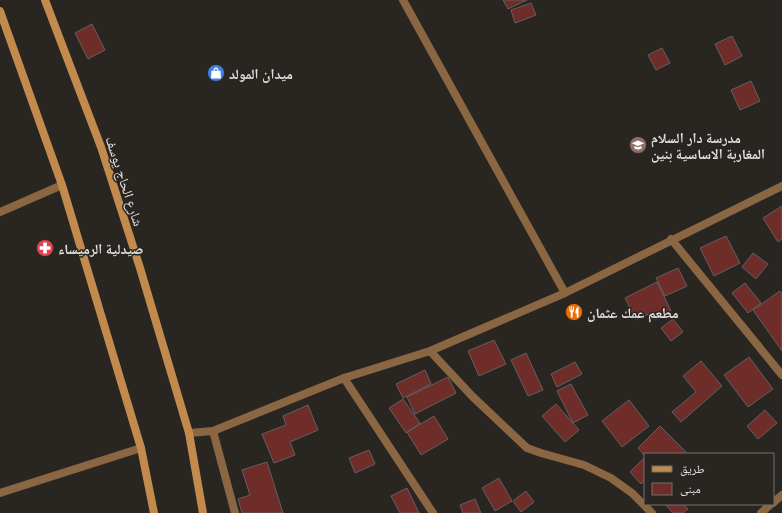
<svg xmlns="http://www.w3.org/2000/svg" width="782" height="513" font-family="'Golos Text','Noto Naskh Arabic',sans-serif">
<rect width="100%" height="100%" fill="#292622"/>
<!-- building -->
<path fill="#6e2d29" stroke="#655f5f" d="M503 0H527L508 9Z
M531 3 536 15 515 23 511 10Z
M92 24 105 50 88 59 75 33Z
M732 36 742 56 725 65 715 44Z
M662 48 670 63 656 70 648 55Z
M751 81 760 101 740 110 731 90Z
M782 206V239L778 242 763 218Z
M726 236 740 263 714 276 700 248Z
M753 253 768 264 756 279 742 267Z
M678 268 687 286 665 296 656 278Z
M657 282 671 311 655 320 651 313 636 320 625 298Z
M745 283 761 303 748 313 732 293Z
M780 291 782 294V351L753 310Z
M673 319 683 332 671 341 661 328Z
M494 340 506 364 479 376 468 351Z
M526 353 543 390 528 396 511 360Z
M749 357 773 389 748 407 724 375Z
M701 361 722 386 681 422 672 412 696 392 683 376Z
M575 362 582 374 557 387 551 374Z
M425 370 431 384 403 398 396 384Z
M448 377 456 393 415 414 407 397Z
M571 384 588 415 573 423 557 391Z
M403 399 420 423 406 433 389 408Z
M629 400 649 426 622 447 602 421Z
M556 404 579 430 565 442 542 416Z
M308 405 318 430 290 442 295 455 274 463 262 434 286 425 283 416Z
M765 410 777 423 758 439 747 426Z
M434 416 448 439 421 455 407 432Z
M660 426 688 454H645V456L638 448Z
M369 450 375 464 355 473 349 458Z
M645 457V480L641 484 630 472Z
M267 462 283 513H242L238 499 250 495 242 470Z
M499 478 512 501 495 511 482 488Z
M407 488 419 513H400L391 496Z
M526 491 534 502 521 512 513 501Z
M475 499 481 513H463L460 505Z
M665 504H683L688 509 683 513H673Z"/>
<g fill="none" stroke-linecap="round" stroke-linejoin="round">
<!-- street -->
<path stroke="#8a6642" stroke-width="8" d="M403 0 565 293
M0 212 62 185
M671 239 782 375
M430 351 472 396 527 448 541 453 584 465 611 478 632 493 652 513
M344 378 433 513
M213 431 235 513
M189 433 213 431 344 378 430 351 565 293 782 186
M0 493 141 448
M773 503 782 495
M761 513 771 504"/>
<!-- secondary -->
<path stroke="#c38a4d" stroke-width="8" d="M45 0 101 147 140 268 189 433 203 513
M0 11 62 185 141 448 154 513"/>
</g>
<!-- icons -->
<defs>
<g id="shop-disc" transform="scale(0.9)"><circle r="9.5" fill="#3f7fe0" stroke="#292622"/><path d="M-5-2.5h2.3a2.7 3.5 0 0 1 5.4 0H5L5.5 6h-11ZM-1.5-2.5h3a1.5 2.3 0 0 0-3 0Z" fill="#fff"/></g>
<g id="school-disc" transform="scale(0.9)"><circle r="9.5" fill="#8d6e63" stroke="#292622"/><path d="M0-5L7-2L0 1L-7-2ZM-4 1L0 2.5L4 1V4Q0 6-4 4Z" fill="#fff"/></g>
<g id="pharmacy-disc" transform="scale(0.9)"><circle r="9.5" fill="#e0444e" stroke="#292622"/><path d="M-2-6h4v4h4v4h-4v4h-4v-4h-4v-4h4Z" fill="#fff"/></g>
<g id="restaurant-disc" transform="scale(0.9)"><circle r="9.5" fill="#e8710a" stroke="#292622"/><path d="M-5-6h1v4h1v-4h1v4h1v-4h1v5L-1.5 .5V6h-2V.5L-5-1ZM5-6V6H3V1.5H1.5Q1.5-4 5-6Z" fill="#fff"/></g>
</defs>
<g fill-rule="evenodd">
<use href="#shop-disc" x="216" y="73"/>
<use href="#school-disc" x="638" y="145"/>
<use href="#pharmacy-disc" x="45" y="248"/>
<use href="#restaurant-disc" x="574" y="312"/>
</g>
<g text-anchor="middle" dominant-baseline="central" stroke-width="3" stroke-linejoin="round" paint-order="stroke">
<!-- poi labels -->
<g font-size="14" font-weight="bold" fill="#e0dedc" stroke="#292622" text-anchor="start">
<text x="229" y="73">ميدان المولد</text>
<text x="651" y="137">مدرسة دار السلام<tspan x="651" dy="16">المغاربة الاساسية بنين</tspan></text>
<text x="58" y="248">صيدلية الرميساء</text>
<text x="587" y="312">مطعم عمك عثمان</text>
</g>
<!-- street labels -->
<g font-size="14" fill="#e0dedc" stroke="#292622">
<text transform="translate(125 181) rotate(72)">شارع الحاج يوسف</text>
</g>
</g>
<!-- legend -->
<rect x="644" y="453" width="130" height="52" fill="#292622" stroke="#72706c"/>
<rect x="652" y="466" width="20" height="6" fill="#c38a4d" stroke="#72706c"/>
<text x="680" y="473" font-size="12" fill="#e0dedc">طريق</text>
<rect x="652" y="483" width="20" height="12" fill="#6e2d29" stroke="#72706c"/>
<text x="680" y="493" font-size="12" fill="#e0dedc">مبنى</text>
</svg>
